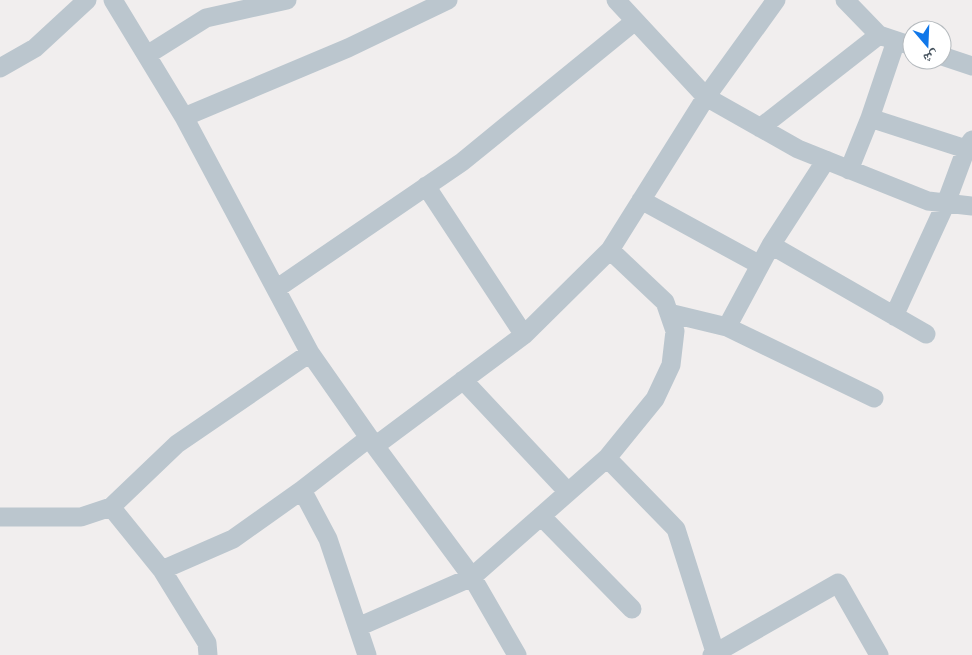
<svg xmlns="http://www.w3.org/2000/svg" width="972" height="655" font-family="'Alegreya Sans','Noto Naskh Arabic',sans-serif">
<rect width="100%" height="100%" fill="#f1eeee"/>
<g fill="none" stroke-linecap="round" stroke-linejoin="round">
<!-- street -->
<path stroke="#bbc6ce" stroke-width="19" d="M113 0 184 117 310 353 375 446 472 577 517 655
M616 0 706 97 798 149 928 201 972 206
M845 0 879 35 912 46
M147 55 206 18 287 0
M942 56 972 66
M0 68 35 48 87 0
M184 117 348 48 448 0
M870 118 972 151
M760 128 879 35
M849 170 870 118 896 41
M426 186 524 335
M641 200 760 265
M771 245 926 334
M276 289 462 162 635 21
M669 313 727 327 874 398
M894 316 946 203 966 149 972 140
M727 327 771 245 826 160
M463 380 568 492
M375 446 524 335 610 250 706 97 776 0
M607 458 676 529 716 655
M302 490 328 539 367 655
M111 507 162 570 207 643 208 655
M541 516 632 609
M0 517H81L111 507 177 444 310 353
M162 570 233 539 302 490 369 438
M358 627 472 577 607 458 655 399 671 365 675 331 665 302 610 250
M712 655 838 583 879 655"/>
</g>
<!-- north arrow -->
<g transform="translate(927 45) rotate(161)"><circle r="24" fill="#ffffff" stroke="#b5babe"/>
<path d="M0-4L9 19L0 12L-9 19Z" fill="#1077e9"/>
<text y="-8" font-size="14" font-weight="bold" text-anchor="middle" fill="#45525d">ش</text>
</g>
</svg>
